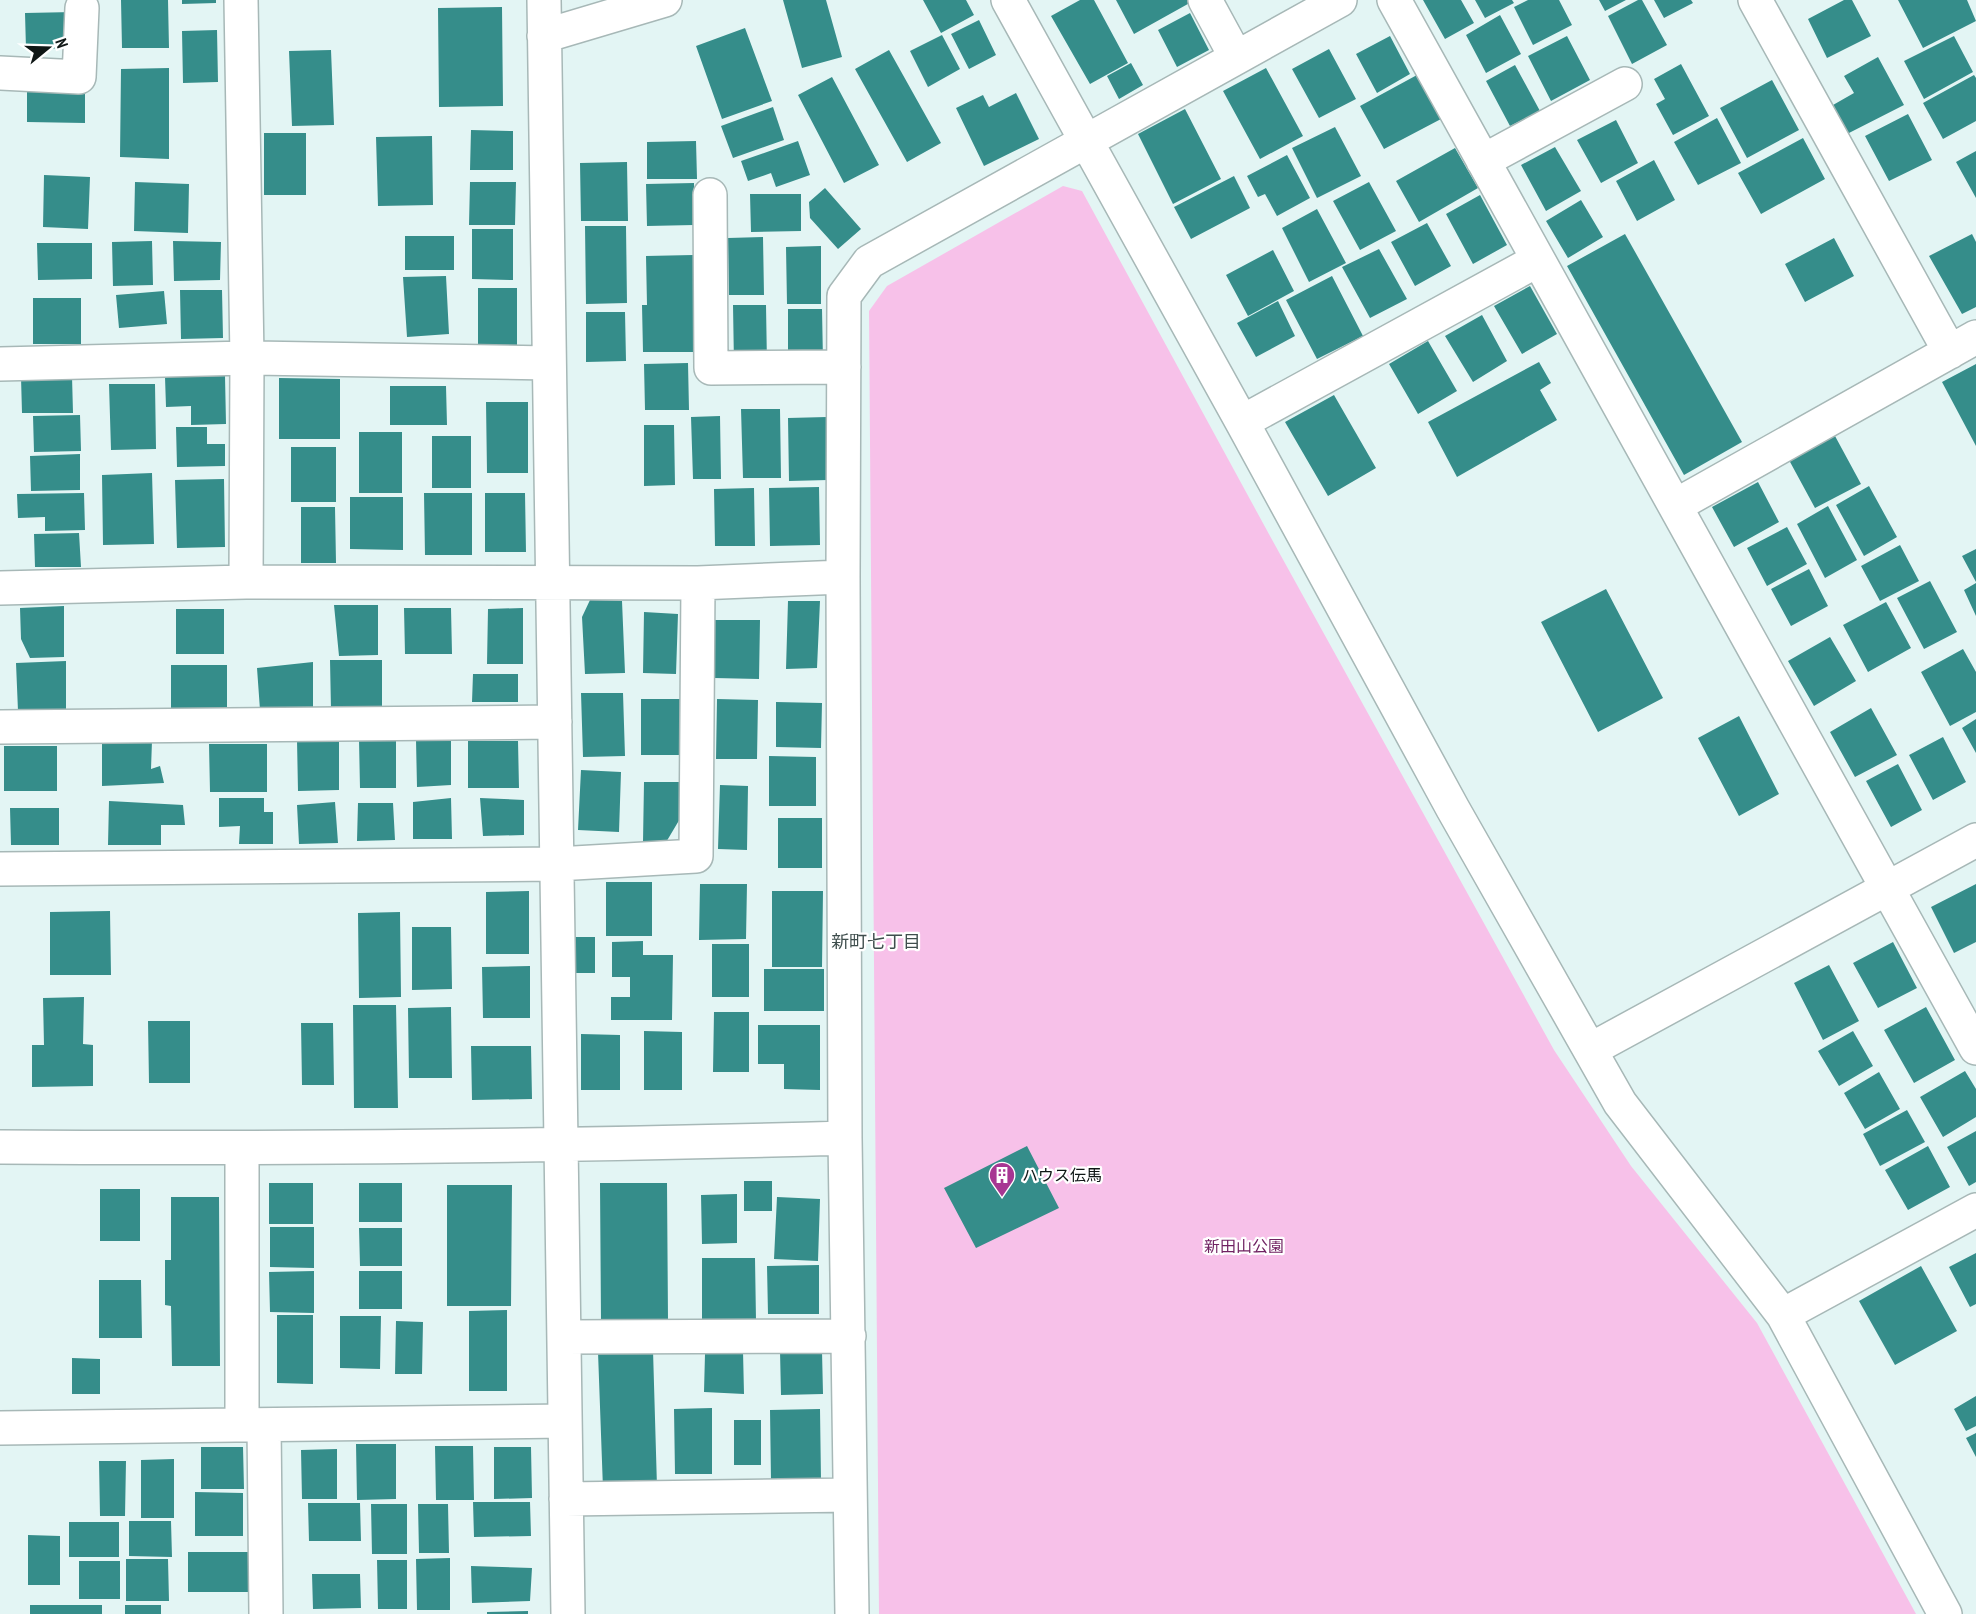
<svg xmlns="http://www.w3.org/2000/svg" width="1976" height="1614" font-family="'PT Sans Narrow','Noto Sans JP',sans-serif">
<rect width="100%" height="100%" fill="#e3f5f4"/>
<!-- green -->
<path fill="#f7c1e9" d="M1063 186 1082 191 1270 536 1554 1050 1631 1166 1757 1323 1916 1614H879L869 311 887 286Z"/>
<!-- building -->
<path fill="#358d8a" d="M121 0H168L169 48H122Z
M182 0H216V3L182 4Z
M783 0H826L842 57 802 68Z
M923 0H966L974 15 941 33Z
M1080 0H1094L1128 63 1090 84 1051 16Z
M1116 0H1195L1134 34Z
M1423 0H1461L1474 23 1445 39Z
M1475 0H1512L1514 3 1485 18Z
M1528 0H1559L1572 25 1533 45 1514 7Z
M1599 0H1626L1605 11Z
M1638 0H1642L1667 45 1632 64 1608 16Z
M1654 0H1691L1693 3 1664 18Z
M1844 0H1852L1871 36 1827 58 1808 19Z
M1898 0H1967L1976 21 1923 48Z
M502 7 503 106 439 107 438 8Z
M74 12 75 48 26 49 25 13Z
M1190 13 1209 50 1177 67 1158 30Z
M1500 15 1521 54 1486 73 1466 35Z
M979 20 996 55 969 69 951 34Z
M745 28 772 101 722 119 696 46Z
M217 30 218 82 183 83 182 31Z
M942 35 960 69 928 87 910 51Z
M1390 36 1410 74 1377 93 1356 54Z
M1567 36 1590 80 1551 101 1528 56Z
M1954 36 1973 72 1924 99 1904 61Z
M1329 49 1356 99 1319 118 1292 69Z
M331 50 334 125 292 126 289 51Z
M889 50 941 143 907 162 855 69Z
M1878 57 1904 105 1847 134 1833 105 1854 93 1844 76Z
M1131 63 1143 85 1119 99 1107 76Z
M1681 64 1709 116 1673 135 1656 104 1665 99 1654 79Z
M1515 65 1540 111 1510 126 1486 81Z
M169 68V159L120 157 121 69Z
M1266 68 1303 136 1260 159 1223 91Z
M1417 75 1441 119 1384 149 1360 106Z
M1974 75 1976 78V121L1943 139 1923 103Z
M832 77 879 165 844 183 798 95Z
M1772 80 1799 130 1747 158 1720 108Z
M27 88H85V123L27 122Z
M1016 93 1039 139 984 166 956 108 983 95 989 107Z
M773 107 784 140 733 158 721 126Z
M1185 109 1221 179 1173 204 1138 134Z
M1908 114 1932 160 1889 181 1865 136Z
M1717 118 1741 163 1698 185 1674 142Z
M1616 120 1638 163 1601 183 1577 140Z
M1335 127 1361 176 1317 198 1292 148Z
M471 130 513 131V170H470Z
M264 133H306V195H264Z
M432 136 433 205 378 206 376 137Z
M1803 138 1825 179 1761 214 1738 173Z
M696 141 697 179H647V142Z
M798 141 810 175 776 187 771 173 748 181 741 161Z
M1555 147 1581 191 1546 211 1521 165Z
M1455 148 1478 188 1419 222 1396 181Z
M1976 151V198L1956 162Z
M1287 155 1310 198 1277 216 1265 194 1258 197 1247 176Z
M1654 160 1675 200 1637 221 1616 181Z
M627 162 628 221H581L580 163Z
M44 175 90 177 88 229 43 227Z
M1234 176 1250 208 1191 239 1174 207Z
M135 182 189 184 188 233 134 231Z
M470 182H516L515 225H469Z
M1369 182 1396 231 1360 250 1333 201Z
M694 183V225L647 226 646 184Z
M825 188 861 229 838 249 810 218 809 202Z
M750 194H801V231L751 232Z
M1480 195 1507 245 1473 264 1446 214Z
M1581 200 1603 237 1568 258 1546 221Z
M1317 209 1346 263 1309 282 1282 228Z
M1427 223 1451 266 1415 286 1391 242Z
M585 226H626L627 303 586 304Z
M472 229H513V280L472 279Z
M1625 234 1742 442 1684 475 1567 266Z
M1972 234 1976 242V307L1962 314 1929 256Z
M405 236H454V270H405Z
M763 237 764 295H729L728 238Z
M1834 238 1854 276 1805 302 1785 264Z
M152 241 153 285 113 286 112 242Z
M173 241 221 242 220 280 174 281Z
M37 243H92V279L38 280Z
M821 246V304H787L786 247Z
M1379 249 1407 299 1370 318 1342 267Z
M1273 250 1294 291 1248 316 1226 275Z
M693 255 695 352H643L642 305H647L646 256Z
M446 276 449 334 407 337 403 277Z
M1332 276 1363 336 1317 359 1286 300Z
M1530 286 1557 334 1522 354 1494 306Z
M478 288H517V345H478Z
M180 290H222L223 338 181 339Z
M164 291 167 324 119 328 116 295Z
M33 298H81V344H33Z
M1278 301 1295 336 1256 357 1237 323Z
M733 305H766L767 365H734Z
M788 309H822L823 361 788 362Z
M586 312H625L626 361 586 362Z
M1482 315 1507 361 1473 382 1445 336Z
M1428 341 1457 391 1418 414 1389 364Z
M1539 362 1551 383 1540 390 1557 420 1457 477 1428 422Z
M688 363 689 410H645L644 364Z
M1976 364V446L1942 382Z
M72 376 73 413H22L21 377Z
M225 376 226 424 191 425V406L166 407 165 377Z
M279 378 340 379V439H279Z
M109 384H155L156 449 111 450Z
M390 386H446L447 425H390Z
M1334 395 1376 468 1328 496 1285 422Z
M486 402H528V473H487Z
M741 409H780L781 478H743Z
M80 415 81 451 34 452 33 416Z
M720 416 721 479H693L691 417Z
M827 417 828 480 789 481 788 418Z
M644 425H674L675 485 644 486Z
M176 427H207V444H225V466L177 467Z
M359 432H402V493H359Z
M432 436H471V488H432Z
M1835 436 1861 484 1815 508 1789 460Z
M291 447H336V502H291Z
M80 454V490L31 491 30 456Z
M152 473 154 544 103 545 102 475Z
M224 479 225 547 177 548 175 480Z
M1758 482 1779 522 1734 547 1712 507Z
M1869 486 1897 537 1864 556 1836 505Z
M819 487 820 545 770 546 769 488Z
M754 488 755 546H715L714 489Z
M84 493 85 530 45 531V517L18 518 17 494Z
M424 493H472V555H425Z
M485 493H525L526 552H485Z
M350 497H403V550L350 549Z
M1828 506 1857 560 1825 578 1797 524Z
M301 507H335L336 563H301Z
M1787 527 1807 564 1767 586 1747 548Z
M79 533 81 567H35L34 534Z
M1900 545 1919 581 1880 601 1861 566Z
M1976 549V582L1962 556Z
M1809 569 1828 606 1791 626 1771 589Z
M1930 581 1957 632 1924 649 1897 598Z
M1976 583V616L1964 590Z
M1606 589 1663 698 1598 732 1541 622Z
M590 600 622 601 625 673 585 674 582 617Z
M788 601H820L817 668 786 669Z
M1886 602 1911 648 1868 672 1843 625Z
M334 605H378V655L339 656Z
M64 606V657L30 658 21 639 20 608Z
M404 608H451L452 654H405Z
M523 608V664H487L488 609Z
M176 609H224V654H176Z
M644 612 678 614 676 674 643 673Z
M715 620H760L759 679 714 678Z
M1830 637 1856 681 1814 706 1788 661Z
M1963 649 1976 672V712L1950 726 1921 672Z
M330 660H382V709L331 710Z
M66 661V712L18 711 16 663Z
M313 662V709L260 710 257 668Z
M171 665H227V710H171Z
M473 674H518V702H472Z
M581 693H623L625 756 583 757Z
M641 699H682V755H641Z
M717 699 758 700 757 759H716Z
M776 702 822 703 821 748 776 747Z
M1871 708 1897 755 1855 777 1830 732Z
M1739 716 1779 794 1739 816 1698 738Z
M1976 719V753L1962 728Z
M1943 737 1966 782 1933 800 1909 755Z
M297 740H339V790L298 791Z
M359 740H396V788H360Z
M416 740H451V785L417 787Z
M152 741 151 769 160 766 164 783 102 786V742Z
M468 741H518L519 788H468Z
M209 744H267V792H210Z
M4 746H57V791H4Z
M769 756 816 757V806H769Z
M1898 764 1922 810 1891 827 1866 781Z
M581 770 621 772 619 832 578 830Z
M644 782H679L681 817 665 844 643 842Z
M720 785 748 786 747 850 718 849Z
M219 798H264V812H273V844H239L240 826 219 827Z
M451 798 452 839H413V802Z
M480 798 524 800V835L483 836Z
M109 801 183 805 185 825H161V845H108Z
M335 802 338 843 299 844 297 805Z
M358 803H393L395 840 357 841Z
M10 808H59V845H11Z
M778 818H822V868H778Z
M606 882H652V936H606Z
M700 884H747L746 939 699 940Z
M1976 884V942L1954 953 1931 907Z
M529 891V954H486V892Z
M772 891H823L822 967H772Z
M110 911 111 975H50V912Z
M400 912 401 997 359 998 358 913Z
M412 927H451L452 989 412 990Z
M565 937H595V973H565Z
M643 941V955H673L672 1020H611V997H630V977H612V942Z
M1893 942 1917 988 1878 1008 1853 963Z
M712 944H749V997H712Z
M1829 965 1859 1021 1823 1040 1794 983Z
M530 966V1018H483L482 967Z
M764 969H824V1011H764Z
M84 997 83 1044 93 1045V1086L32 1087V1045H44L43 998Z
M353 1005H396L398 1108H354Z
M451 1007 452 1078H409L408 1008Z
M1926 1007 1955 1060 1914 1083 1884 1030Z
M714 1012H749V1072H713Z
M148 1021H190V1083H149Z
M301 1023H333L334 1085H302Z
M758 1025H820V1090L784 1089V1064H758Z
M644 1031 682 1032V1090H644Z
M1853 1031 1873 1066 1839 1086 1818 1051Z
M581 1034 620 1035V1090H581Z
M471 1046H531L532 1099 472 1100Z
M1965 1071 1976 1089V1117L1943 1137 1920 1097Z
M1879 1072 1900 1109 1865 1129 1844 1093Z
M1907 1110 1925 1142 1880 1166 1863 1134Z
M1976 1131V1182L1969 1186 1947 1147Z
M1027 1146 1059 1208 976 1248 944 1188Z
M1928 1146 1950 1187 1908 1210 1885 1170Z
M744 1181H772V1211H744Z
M269 1183H313V1224H269Z
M359 1183H402V1222H359Z
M600 1183H667L668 1320H601Z
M447 1185H512L511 1306H447Z
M100 1189H140V1241H100Z
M737 1194V1243L702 1244 701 1195Z
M171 1197H219L220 1366H172L171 1306 165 1305V1260H171Z
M777 1197 820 1199 818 1261 774 1259Z
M270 1227H314V1268L270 1267Z
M359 1228H402V1266H360Z
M1976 1253V1304L1970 1307 1949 1267Z
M702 1258H755L756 1321H702Z
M819 1265V1314H768L767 1266Z
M1921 1266 1957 1331 1895 1365 1859 1301Z
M314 1271V1313L270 1312 269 1272Z
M359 1271H402V1309H359Z
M99 1280H141L142 1338H99Z
M507 1310V1391H469V1311Z
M277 1315H313V1384L277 1383Z
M340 1316H381L380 1369 340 1368Z
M396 1321 423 1322 422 1374H395Z
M653 1350 657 1487 603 1489 598 1352Z
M743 1351 744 1394 704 1392 705 1354Z
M780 1351H822L823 1394 781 1395Z
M72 1358 100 1359V1394H72Z
M1976 1396V1426L1966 1431 1954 1409Z
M712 1408V1474H675L674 1409Z
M820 1409 821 1481H771L770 1410Z
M734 1420H761V1465H734Z
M1976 1433V1457L1966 1438Z
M356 1444H396V1499L357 1500Z
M435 1446H473L474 1500H436Z
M201 1447H243L244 1489H201Z
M494 1447H531L532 1498 494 1499Z
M337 1449V1499H302L301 1450Z
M174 1459V1518H141V1460Z
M99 1461H126L125 1516H100Z
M195 1492 243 1493V1536H195Z
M473 1502H530L531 1536 474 1537Z
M308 1503H360L361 1541H309Z
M371 1504H407V1554H372Z
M418 1504H448L449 1553H419Z
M129 1521H171L172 1557 129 1556Z
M69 1522H119V1557H69Z
M28 1535 60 1536V1585H28Z
M188 1552H251V1592H188Z
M450 1558V1610H417L416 1559Z
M126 1559H168L169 1601H126Z
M377 1560H407V1609H378Z
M79 1561H120V1599H79Z
M471 1566 532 1568 530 1601 472 1603Z
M312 1574H360L361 1608 313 1609Z
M30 1605H102V1614H30Z
M125 1605H161V1614H125Z
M528 1611V1614H487V1612Z"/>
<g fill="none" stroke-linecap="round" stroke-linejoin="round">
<!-- minor casing -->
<g stroke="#a7b8b7" stroke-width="36">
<path id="minor" d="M241 0 247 358 246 582
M544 0 568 1614
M1008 0 1242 422 1453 809 1620 1103 1783 1315 1945 1614
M1205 0 1236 57
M1394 0 1976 1048
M1755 0 1950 352
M544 36 665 0
M0 73 79 77 82 8
M1483 161 1625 84
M710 195 711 368 844 367
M0 364 247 358 549 363
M1242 422 1538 260
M1675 506 1976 337
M0 588 246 582 698 583 843 577
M0 727 555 722
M0 869 557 864 696 856 698 583
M1590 1050 1976 840
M0 1147C282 1149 563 1146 845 1138
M242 1149V1425
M1783 1315 1976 1210
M564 1337 849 1336
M264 1425 266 1614
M0 1428 565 1421
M566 1499 850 1495
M852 1614 845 1138 843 577 844 296 869 262 1340 0"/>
</g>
<!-- minor -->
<use href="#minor" stroke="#fff" stroke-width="33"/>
</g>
<!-- icons -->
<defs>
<g id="building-pin" transform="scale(1.35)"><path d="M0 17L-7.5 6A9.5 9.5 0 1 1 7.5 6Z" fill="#a73692" stroke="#fff"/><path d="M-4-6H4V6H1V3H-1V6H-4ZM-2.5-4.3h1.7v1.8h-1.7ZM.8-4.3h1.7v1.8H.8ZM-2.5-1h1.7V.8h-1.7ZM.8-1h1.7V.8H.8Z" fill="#fff"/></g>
</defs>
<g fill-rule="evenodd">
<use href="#building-pin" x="1002" y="1175"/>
</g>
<g text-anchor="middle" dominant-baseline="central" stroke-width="4.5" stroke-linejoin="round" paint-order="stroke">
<!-- poi labels -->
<g font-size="16" fill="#0f1615" stroke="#fff" text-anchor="start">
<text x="1022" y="1175">ハウス伝馬</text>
</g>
<!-- park labels -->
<g font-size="16" fill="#702262" stroke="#fff">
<text x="1244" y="1246">新田山公園</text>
</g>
<!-- neighbourhood labels -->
<g font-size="18" fill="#3f4e4d" stroke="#fff">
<text x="876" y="941">新町七丁目</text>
</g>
</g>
<!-- north arrow -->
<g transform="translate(48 48) rotate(71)" stroke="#ffffff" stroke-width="4.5" paint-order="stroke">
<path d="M0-4.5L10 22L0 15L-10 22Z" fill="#0f1615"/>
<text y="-9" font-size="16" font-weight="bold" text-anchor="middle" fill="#0f1615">N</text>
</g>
</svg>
